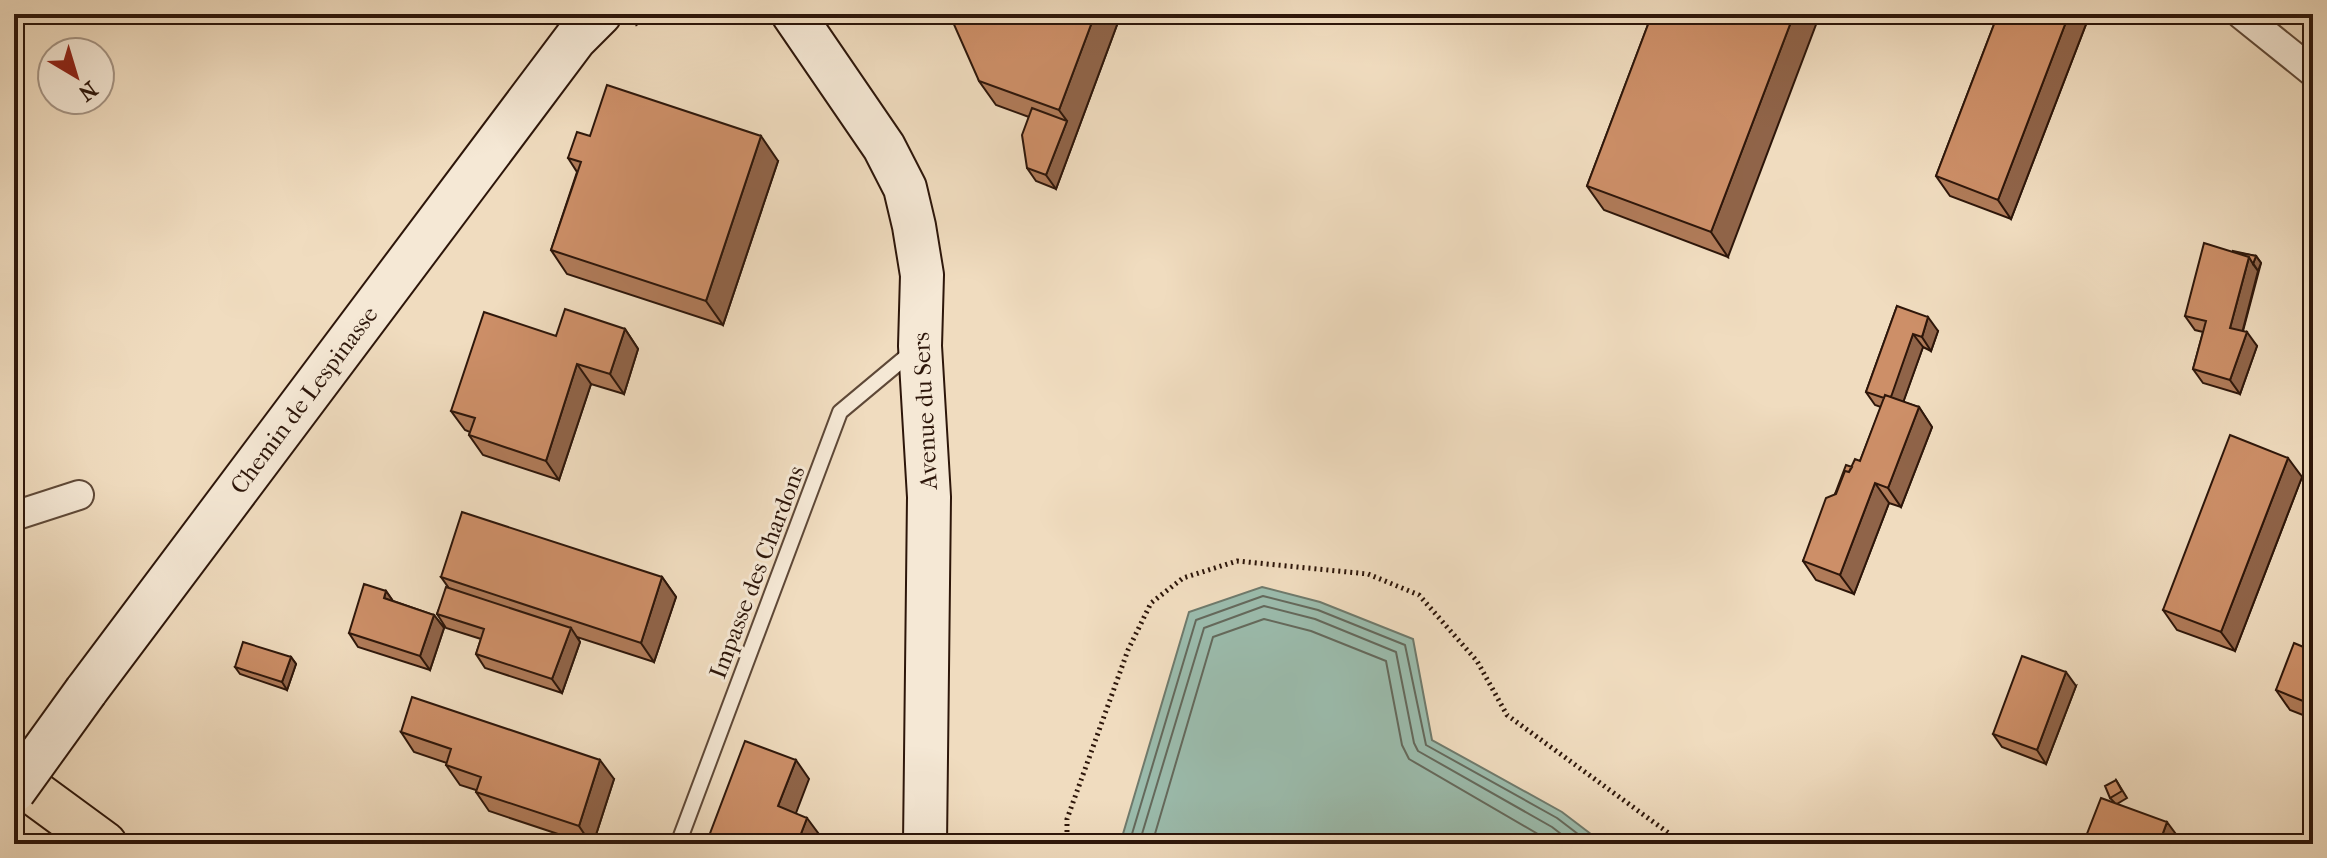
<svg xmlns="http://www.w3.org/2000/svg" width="2327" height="858" font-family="'IM FELL French Canon',serif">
<rect width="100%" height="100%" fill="#f0dcbf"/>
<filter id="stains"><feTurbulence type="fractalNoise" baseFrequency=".0025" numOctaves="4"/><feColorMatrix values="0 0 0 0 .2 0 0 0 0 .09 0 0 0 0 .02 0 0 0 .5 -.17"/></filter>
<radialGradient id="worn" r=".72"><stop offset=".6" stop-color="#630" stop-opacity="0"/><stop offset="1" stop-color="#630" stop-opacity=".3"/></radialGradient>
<!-- water -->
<path fill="#9bbcad" stroke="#6f7a6c" stroke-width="2" d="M1262 587 1320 602 1413 639 1432 740 1562 812 1604 844H1120L1189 612Z"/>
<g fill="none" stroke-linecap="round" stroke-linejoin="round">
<!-- shore -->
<path stroke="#64695c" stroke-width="2" d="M1129 844 1196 620 1263 596 1318 610 1405 645 1426 745 1557 818 1591 844
M1139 844 1204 628 1264 606 1315 619 1396 652 1414 743 1418 751 1552 827 1574 844
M1152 844 1213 637 1264 619 1311 631 1386 661 1402 745 1409 759 1555 844"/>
<!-- lane casing -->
<g stroke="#5e4837" stroke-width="18">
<path id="lane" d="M678 844 840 412 913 351"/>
</g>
<!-- street casing -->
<g stroke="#5e4837" stroke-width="32">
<path id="street" d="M2241 14 2313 72
M14 516 79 495"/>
</g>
<!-- secondary casing -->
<g stroke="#2d160a" stroke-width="46">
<path id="secondary" d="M793 14 884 147 905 188 914 226 922 275 920 346 929 497 925 844
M86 691 575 39 600 14"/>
</g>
<!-- highway casing -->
<g stroke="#2d160a" stroke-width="48">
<path id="highway" d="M14 778 104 844"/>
</g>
<!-- path -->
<path stroke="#2d160a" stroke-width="5" stroke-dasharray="2 4" stroke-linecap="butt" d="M635 24 668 14
M1067 844V819L1128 650 1151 603 1183 578 1237 561 1368 574 1419 595 1477 661 1507 715 1674 837 1679 844"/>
<!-- lane -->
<use href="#lane" stroke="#f5e8d5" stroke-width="14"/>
<!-- street -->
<use href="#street" stroke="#f5e8d5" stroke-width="28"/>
<!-- secondary -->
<use href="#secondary" stroke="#f5e8d5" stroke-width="42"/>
<!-- highway -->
<use href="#highway" stroke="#f0dcbf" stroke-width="44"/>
<!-- secondary-bridge casing -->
<g stroke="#2d160a" stroke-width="46" stroke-linecap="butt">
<path id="secondary-bridge" d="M14 791 86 691"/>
</g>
<!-- secondary-bridge -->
<use href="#secondary-bridge" stroke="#f5e8d5" stroke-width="42"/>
</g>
<!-- wall -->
<path fill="#b07b59" stroke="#2d160a" stroke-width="2" d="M964 14H1121L1056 189 1036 181 1027 168 1029 117 996 105 979 81Z
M1652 14 1728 257 1604 210 1587 186Z
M1998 14H2085L2088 19 2011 219 1950 196 1936 176Z
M590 136 778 161 723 325 567 274 551 250 577 172 568 158Z
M2233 252 2256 256 2261 263 2243 331 2257 346 2240 394 2203 383 2193 369 2203 332 2195 330 2185 316Z
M1897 306 1938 331 1931 351 1923 347 1903 402 1919 407 1932 427 1901 507 1889 503 1854 594 1816 580 1803 561 1835 494 1852 467 1860 461 1881 407 1875 405 1866 392Z
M625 329 638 349 624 394 591 384 559 480 483 455 469 435 470 432 465 430 451 411 556 336Z
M2313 387V421L2304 408Z
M2302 477 2235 651 2177 630 2163 610Z
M441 577H662L676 597 654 662 577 637 580 642 562 693 485 668 476 654 481 639 446 628 437 614 448 587Z
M386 591 393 601 434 615 444 628 430 670 358 647 349 633Z
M2313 643V719L2290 710 2276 690 2305 648Z
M291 657 296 664 287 690 240 674 235 667Z
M2076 686 2046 764 2002 747 1993 734Z
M401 732 614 779 593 844H588L489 811 476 792V790L460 785 446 765 447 763 414 752Z
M2116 780 2127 798 2117 804 2181 841 2180 844H2083L2114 802 2110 798Z"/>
<!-- shaded-wall -->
<path fill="#906449" stroke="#2d160a" stroke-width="2" d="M1095 14H1121L1056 189 1046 175 1067 121 1059 110Z
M1794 14H1820L1728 257 1711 232Z
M2069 14H2085L2088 19 2011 219 1998 200Z
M761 136 778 161 723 325 706 301Z
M2256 256 2261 263 2258 271 2253 264Z
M2249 257 2258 271 2240 341 2230 328Z
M1928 317 1938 331 1931 351 1922 337Z
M625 329 638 349 624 394 610 374Z
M2247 332 2257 346 2240 394 2230 380Z
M1913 334 1923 347 1899 414 1889 400Z
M577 364 591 384 559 480 546 461Z
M1919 407 1932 427 1901 507 1888 488Z
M2288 458 2302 477 2235 651 2221 632Z
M1875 483 1889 503 1854 594 1840 575Z
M662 577 676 597 654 662 641 643Z
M386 591 395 604 384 598Z
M434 615 444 628 430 670 420 656Z
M571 628 580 642 562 693 552 679Z
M291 657 296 664 287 690 282 682Z
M2066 672 2076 686 2046 764 2037 750Z
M600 760 614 779 593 844H591L579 826Z
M796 760 809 779 791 826 778 806Z
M807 818 821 837 818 844H797Z
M2167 822 2181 841 2180 844H2159Z"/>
<!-- building -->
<path fill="#cd8f68" stroke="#2d160a" stroke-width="2" d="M964 14H1095L1059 110 979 81 952 20Z
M1652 14H1794L1711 232 1587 186Z
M1998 14H2069L1998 200 1936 176Z
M607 85 761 136 706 301 551 250 581 162 568 158 577 132 590 136Z
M1032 108 1067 121 1046 175 1027 168 1022 135Z
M2204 243 2249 257 2230 328 2247 332 2230 380 2193 369 2206 321 2185 316Z
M2233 251 2256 256 2253 264 2249 257 2233 252Z
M1897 306 1928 317 1922 337 1913 334 1891 397 1885 395 1884 398 1866 392Z
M565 309 625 329 610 374 577 364 546 461 469 435 475 418 451 411 484 312 556 336Z
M2313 387V411L2304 408Z
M1885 395 1919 407 1888 488 1875 483 1840 575 1803 561 1826 498 1836 494 1845 471 1849 472 1855 459 1860 461Z
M2230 435 2288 458 2221 632 2163 610Z
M1846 465 1852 467 1849 472 1845 471 1835 494Z
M462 512 662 577 641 643 441 577Z
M364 584 386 591 384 598 434 615 420 656 349 633Z
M446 587 571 628 552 679 476 654 484 629 437 614Z
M2308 641 2313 643V651L2305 648Z
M243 642 291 657 282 682 235 667Z
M2294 643 2313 651V705L2276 690Z
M2022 656 2066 672 2037 750 1993 734Z
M412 697 600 760 579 826 476 792 481 777 446 765 451 749 401 732Z
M745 741 796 760 778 806 807 818 797 844H706Z
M2116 780 2122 791 2110 798 2105 786Z
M2101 798 2167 822 2159 844H2083Z
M522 836 542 844H519Z
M1767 838 1780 842 1779 844H1765Z"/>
<g text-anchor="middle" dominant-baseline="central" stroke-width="6" stroke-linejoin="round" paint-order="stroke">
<!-- street labels -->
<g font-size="24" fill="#2d160a" stroke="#f5e8d5">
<text transform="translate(304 400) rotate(-53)">Chemin de Lespinasse</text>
<text transform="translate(925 411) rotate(-93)">Avenue du Sers</text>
<text transform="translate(757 572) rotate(-69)">Impasse des Chardons</text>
</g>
</g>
<!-- margin -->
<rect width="2327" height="858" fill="none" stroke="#f0dcbf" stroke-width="48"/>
<rect x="16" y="16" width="2295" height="826" fill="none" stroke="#2d160a" stroke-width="4"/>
<rect x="24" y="24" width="2279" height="810" fill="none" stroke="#2d160a" stroke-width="2"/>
<!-- north arrow -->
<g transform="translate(76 76) rotate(142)"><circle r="38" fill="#f5e8d5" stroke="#a59484" stroke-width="2"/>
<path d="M0-6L14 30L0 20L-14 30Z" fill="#8f2418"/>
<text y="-12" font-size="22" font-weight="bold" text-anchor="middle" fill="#2d160a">N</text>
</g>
<rect width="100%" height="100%" filter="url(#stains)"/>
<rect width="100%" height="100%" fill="url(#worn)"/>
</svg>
